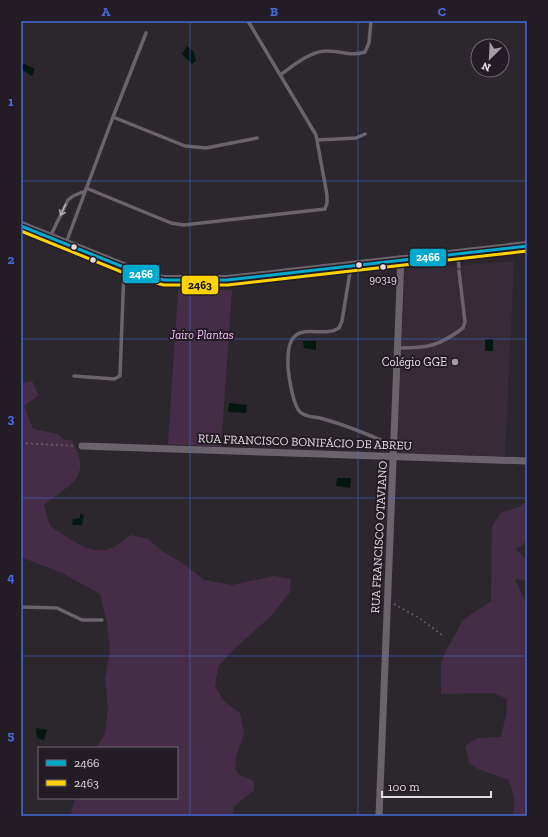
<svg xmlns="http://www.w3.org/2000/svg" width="548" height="837" font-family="'Zilla Slab',serif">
<rect width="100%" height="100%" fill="#2c272c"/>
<!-- built -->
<path fill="#372b37" d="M514 261 505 456 397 454 405 270Z"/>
<!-- green -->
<path fill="#452d47" d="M178 290H232L221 447 168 444Z
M32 381 39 395 24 406 33 429 58 434 64 440H72C93 479 70 483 44 505L50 526C64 535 87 553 104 550 114 549 123 541 131 535L148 539 162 551 184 564 204 580 232 585 274 576 291 579 290 592 271 616 232 651 218 667 215 687 224 701 240 713 244 734 236 757 235 769 241 776 254 781V790L234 806 233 816H71L72 808 76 798H177V748H96L105 734 108 707 105 679 110 650 107 623 100 594 64 574 21 557V383Z
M527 501V541L516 549 527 561V580L515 579 527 606V816H512C516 803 513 792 509 780L478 769 469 763 465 746 478 738 501 737 506 715 507 699 494 693 441 694V663L448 647 463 620 491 601 492 527 500 513 519 507Z"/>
<!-- water -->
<path fill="#04170f" d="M187 46 194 52 196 61 192 64 182 54Z
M22 63 35 69 32 76 21 69Z
M485 339H493V351H485Z
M303 341H316V350L304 348Z
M229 403 247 405 246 413 228 412Z
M337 478H351L350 488 336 486Z
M80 514 84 515 82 525H72L73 519 80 518Z
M36 728 47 730 44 740 37 738Z"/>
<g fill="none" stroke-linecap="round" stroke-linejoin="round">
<!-- path -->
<path stroke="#686268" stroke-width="1.5" stroke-dasharray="2 3" stroke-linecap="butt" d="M21 443 75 446
M394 604 419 618 442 635"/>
<!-- service -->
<path stroke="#6b636c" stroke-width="3.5" d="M280 75C293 66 309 52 325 51 340 50 350 57 365 52L369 43 371 21
M113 117 146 33
M317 140 356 138 365 134
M86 188 171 223 184 225 325 209 327 203V195L316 135 248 21
M50 237 68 200 73 196 85 191
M66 243 113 117 185 146 206 148 257 138
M458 255 459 267
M351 266 342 321 339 328C326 337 306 326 295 336 287 343 288 358 288 368 289 378 293 405 300 412 305 417 313 417 320 418 346 425 370 435 394 446
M399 348C428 348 439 346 463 328L465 322 459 271
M74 376 114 379 120 376 124 269
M21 607 57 608 82 620H102"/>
<!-- minor -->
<path stroke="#6b636c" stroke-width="7" d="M82 446 527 461
M379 816 401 259"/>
<!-- primary -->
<path stroke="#6d636d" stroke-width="10" d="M21 226 141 274 164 280H227L527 246"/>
<!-- bus-1 casing -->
<g stroke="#241c24" stroke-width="6">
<path id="bus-1" d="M21 226 141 274 164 280H227L527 246"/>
</g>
<!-- bus-2 casing -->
<g stroke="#241c24" stroke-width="6">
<path id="bus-2" d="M21 231 139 279 164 285H228L527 251"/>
</g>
<!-- bus-1 -->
<use href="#bus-1" stroke="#00a9ce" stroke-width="3"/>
<!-- bus-2 -->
<use href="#bus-2" stroke="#ffd300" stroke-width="3"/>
</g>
<!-- one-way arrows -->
<defs><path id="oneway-shaft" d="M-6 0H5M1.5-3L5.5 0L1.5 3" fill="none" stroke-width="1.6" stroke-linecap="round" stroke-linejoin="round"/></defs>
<use stroke="#b2acb3" href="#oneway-shaft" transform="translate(63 210) rotate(114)"/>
<!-- grid -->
<path fill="none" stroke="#446ada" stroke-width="1" stroke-opacity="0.55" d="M190 21V816M358 21V816M21 181H527M21 339H527M21 498H527M21 656H527"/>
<!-- markers -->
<g fill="#e2dce2" stroke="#241c24" stroke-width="1.5">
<circle cx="74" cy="247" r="3.5"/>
<circle cx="93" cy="260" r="3.5"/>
<circle cx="359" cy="265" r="3.5"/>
<circle cx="383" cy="267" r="3.5"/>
</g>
<circle fill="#a29da2" stroke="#241c24" stroke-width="1.5" cx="455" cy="362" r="4"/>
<g text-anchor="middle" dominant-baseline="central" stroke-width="4" stroke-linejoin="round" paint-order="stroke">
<!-- bus labels -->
<g font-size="11" fill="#e2dce2" stroke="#241c24">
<text x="383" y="279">90319</text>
</g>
<!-- park labels -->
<g font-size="12" font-style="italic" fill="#f5bdf8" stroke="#241c24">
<text x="202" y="335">Jairo Plantas</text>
</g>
<!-- poi labels -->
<g font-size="12" fill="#e2dce2" stroke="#241c24" text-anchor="end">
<text x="447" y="362">Colégio GGE</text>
</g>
<!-- street labels -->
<g font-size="12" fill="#e2dce2" stroke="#241c24">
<text transform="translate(305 442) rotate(2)">RUA FRANCISCO BONIFÁCIO DE ABREU</text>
<text transform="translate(379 537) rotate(-87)">RUA FRANCISCO OTAVIANO</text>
</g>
</g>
<g stroke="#241c24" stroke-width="1.5">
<rect x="409" y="248" width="38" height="19" rx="4" fill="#00a9ce"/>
<rect x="122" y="264" width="38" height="20" rx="4" fill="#00a9ce"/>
<rect x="181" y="275" width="38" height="20" rx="4" fill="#ffd300"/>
</g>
<g font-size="11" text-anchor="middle" font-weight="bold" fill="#fff">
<text x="428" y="261">2466</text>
<text x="141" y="278">2466</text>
</g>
<g font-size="11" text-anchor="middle" font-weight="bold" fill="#111">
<text x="200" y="289">2463</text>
</g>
<!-- border -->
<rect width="548" height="837" fill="none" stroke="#241c24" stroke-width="44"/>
<!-- legend -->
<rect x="38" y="747" width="140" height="52" fill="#241c24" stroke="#706970"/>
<rect x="46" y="760" width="20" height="6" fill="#00a9ce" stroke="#706970"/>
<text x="74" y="767" font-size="12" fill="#e2dce2">2466</text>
<rect x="46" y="780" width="20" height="6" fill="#ffd300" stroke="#706970"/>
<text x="74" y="787" font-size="12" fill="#e2dce2">2463</text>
<!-- north arrow -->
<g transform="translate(490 58) rotate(204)"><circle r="19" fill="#241c24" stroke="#706970"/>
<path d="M0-3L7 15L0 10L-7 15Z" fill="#a29da2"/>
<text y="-6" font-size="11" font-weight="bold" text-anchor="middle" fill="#e2dce2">N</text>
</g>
<!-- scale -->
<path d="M382 791v6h109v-6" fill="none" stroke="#e2dce2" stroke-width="2"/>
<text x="388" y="791" font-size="12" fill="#e2dce2" stroke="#241c24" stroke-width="3" paint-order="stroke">100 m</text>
<rect x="22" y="22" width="504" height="793" fill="none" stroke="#446ada" stroke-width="1.5"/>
<g font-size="13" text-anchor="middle" font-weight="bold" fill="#446ada">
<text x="106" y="16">A</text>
<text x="274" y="16">B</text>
<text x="442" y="16">C</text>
<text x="11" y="106">1</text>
<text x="11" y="264">2</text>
<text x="11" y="423">3</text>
<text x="11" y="582">4</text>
<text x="11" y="740">5</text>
</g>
</svg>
